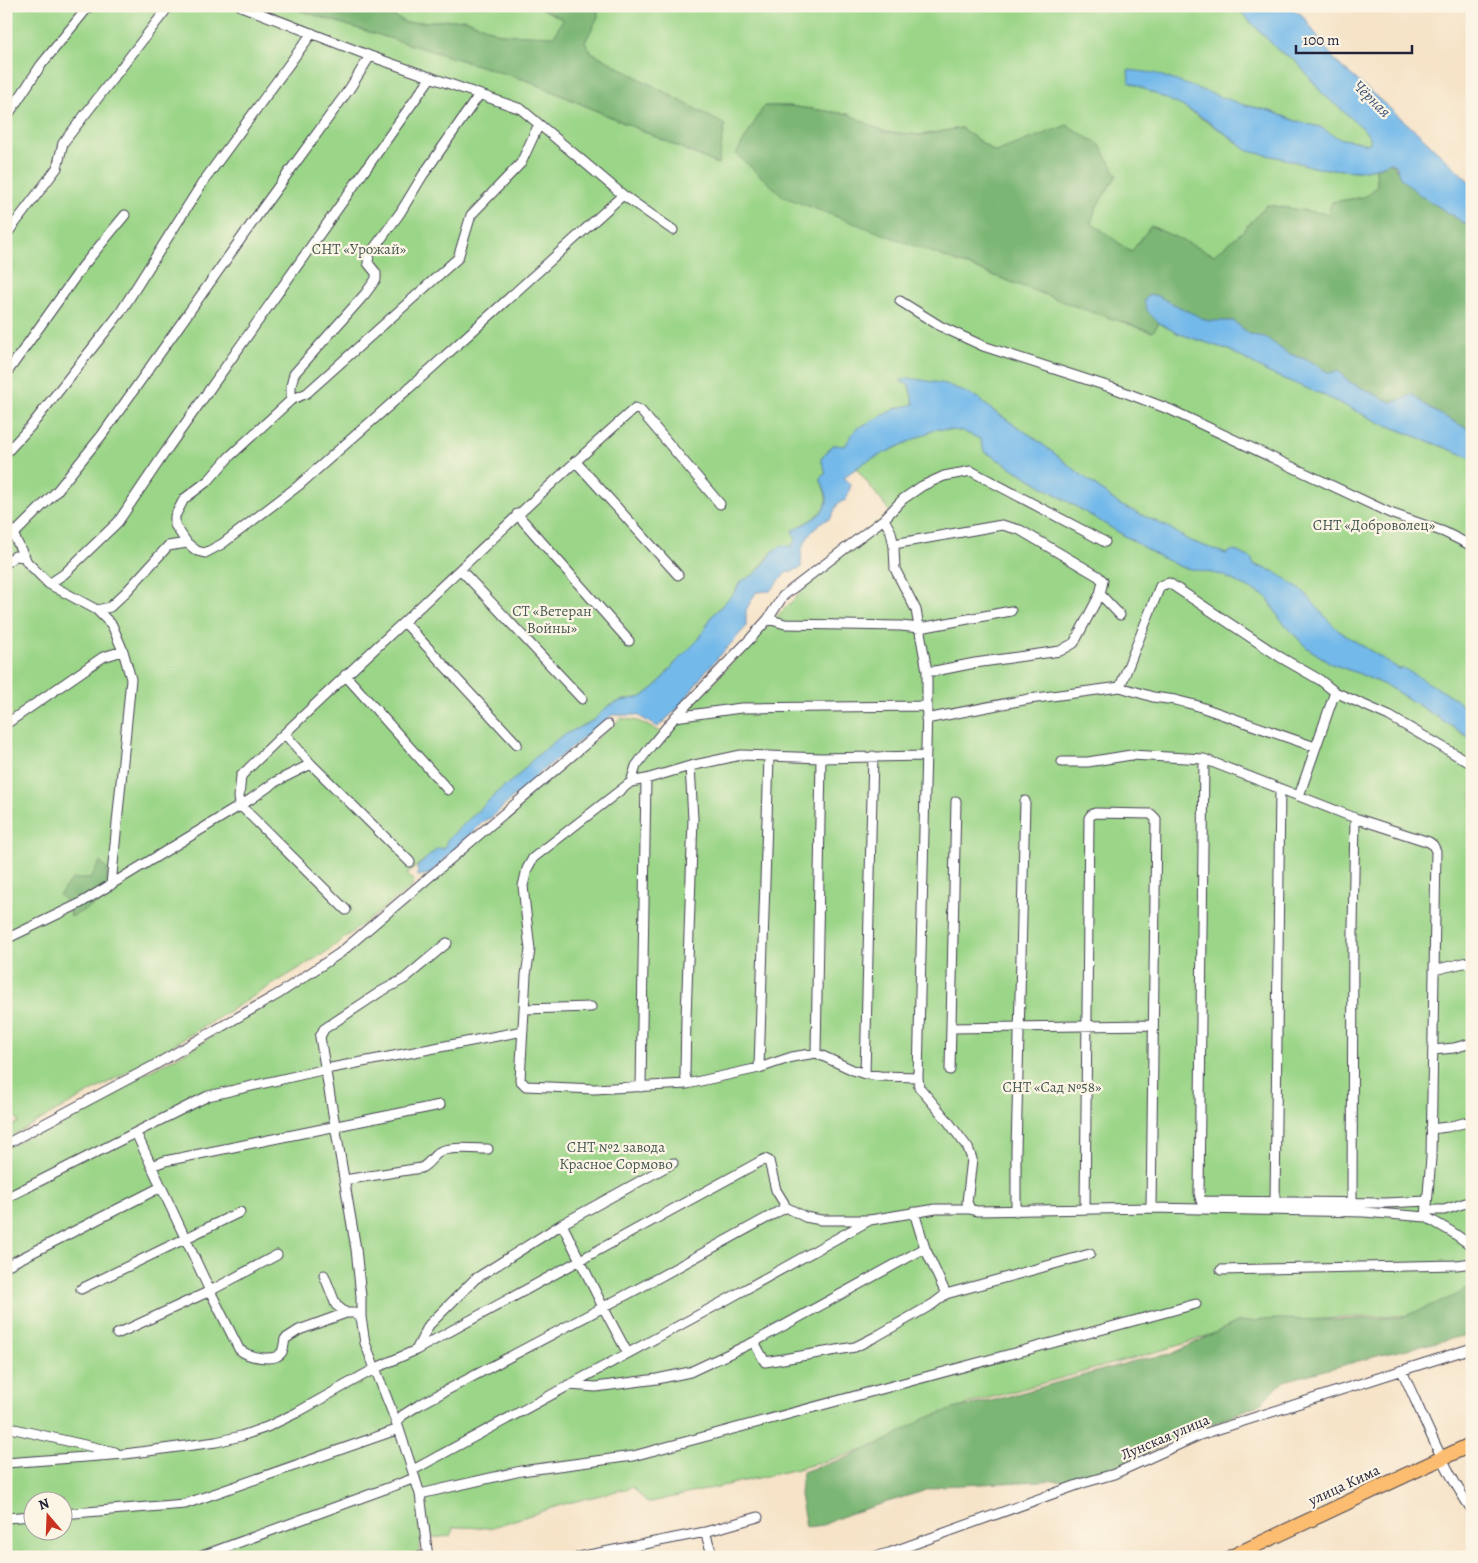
<svg xmlns="http://www.w3.org/2000/svg" width="1478" height="1563" font-family="Alegreya,serif">
<rect width="100%" height="100%" fill="#fcf5e5"/>
<filter id="ink" filterUnits="userSpaceOnUse"><feTurbulence type="fractalNoise" baseFrequency=".02" numOctaves="2"/><feDisplacementMap in="SourceGraphic" scale="10" xChannelSelector="R" yChannelSelector="G"/><feConvolveMatrix kernelMatrix="1 2 1 2 8 2 1 2 1" color-interpolation-filters="sRGB"/></filter>
<filter id="wash" filterUnits="userSpaceOnUse"><feTurbulence type="fractalNoise" baseFrequency=".0096" numOctaves="4" result="noise"/><feDisplacementMap in="SourceGraphic" scale="20" xChannelSelector="R" yChannelSelector="G"/><feGaussianBlur stdDeviation="1.12" result="paint"/><feColorMatrix in="noise" values="0 0 0 0 0 0 0 0 0 0 0 0 0 0 0 0 0 1.4 0 .05"/><feComposite in="paint" operator="in"/></filter>
<g filter="url(#wash)">
<rect width="100%" height="100%" fill="#f6e3c8"/>
<!-- green -->
<path fill="#9bd588" stroke="#5e7c62" fill-rule="evenodd" d="M6 6H285L529 81 717 164 725 125 591 52 585 42 597 17 598 6H1235L1279 51 1295 59 1323 94 1365 129 1371 140 1368 145 1357 141 1338 139 1320 127 1296 121 1270 111 1244 105 1182 106 1229 136 1248 151 1286 159 1317 168 1358 171 1376 168 1377 187 1364 197 1332 202 1328 214 1267 205 1242 232 1214 256 1151 226 1131 253 1091 222 1097 206 1117 175 995 152 961 128 922 135 885 132 848 114 789 106H764L807 205 1083 309 1152 332 1159 323 1177 333 1229 350 1269 373 1321 394 1381 423 1472 458V712L1466 710 1456 699 1399 669 1339 631 1327 619 1305 593 1275 572 1188 540 1168 527 1120 505 1033 437 992 410 978 398 909 378 901 381 909 385 914 405 897 408 856 429 845 446 833 445 821 459 826 473 820 478C822 484 825 490 826 497 830 513 803 524 792 531L797 539 791 548 773 551 755 574 740 582 735 592 712 616 699 639 677 661 656 686 642 697 621 701 608 706 594 720 580 727 534 758 517 777 502 788 468 820 444 849H438L407 874 414 881 411 888 326 952 147 1061 6 1139V1129L19 1122 6 1103Z
M377 6H536L563 19 554 37 500 34 465 19 406 23Z
M936 429 962 431 980 439 984 451 1158 556 1181 567 1222 575 1267 597 1280 619 1306 647 1332 664 1360 674 1391 688 1472 739V1313L1337 1318 1238 1325 1184 1344 971 1403 864 1450 797 1469 647 1503 633 1487 564 1504 490 1528 453 1527 451 1536 420 1539V1557H6V1148L195 1047 333 962 621 718 638 721 662 733 675 724C743 650 812 576 890 512L856 468 865 462ZM32 1500H62V1530H32Z"/>
<!-- forest -->
<path fill="#7cb674" stroke="#4f6c58" d="M285 6H377L406 23 465 19 500 34 554 36 563 19 536 6H598V17L585 42 591 52 725 125 718 164 529 81Z
M764 106H789L848 114 885 132 922 135 961 128 995 152 1067 125 1100 145 1117 175 1097 206 1091 222 1131 252 1151 226 1214 255 1242 232 1267 205 1328 214 1332 202 1364 197 1377 187 1376 168 1390 162 1420 195 1472 228V431L1430 409 1412 394 1401 400 1391 402 1351 383 1338 371 1329 373 1310 361 1287 353 1265 337 1251 335 1233 321 1208 322 1173 304 1148 312 1159 323 1153 332 1083 309 784 197 736 154Z
M100 862 108 870 105 899 71 917 69 905 59 895 72 879H90Z
M1472 1285V1334L1381 1355 1284 1381 1258 1405 1167 1443 1126 1463 1062 1480 940 1486 848 1514 823 1525 806 1527 800 1495 802 1472 851 1456 888 1440 923 1419 953 1409 995 1400 1142 1359 1172 1354 1237 1322 1277 1319 1340 1320 1402 1317 1457 1295Z"/>
<!-- water -->
<path fill="#73b9ea" stroke="#4a6e92" d="M1235 6H1287L1302 15 1336 62 1418 133 1472 184V228L1420 195 1401 179 1396 166 1390 162 1376 168 1358 171 1317 168 1286 159 1248 151 1229 136 1203 118 1182 106 1129 82 1128 70 1154 73 1244 105 1270 111 1296 121 1320 127 1338 138 1369 144 1371 140 1364 129 1323 94 1295 60 1279 51Z
M1147 295H1155L1208 321H1233L1251 335 1265 337 1287 353 1310 361 1329 373 1338 371 1351 383 1391 402 1401 400 1412 394 1430 409 1472 431V458L1381 423 1321 394 1269 373 1229 350 1177 333 1159 323 1148 312 1144 302Z
M909 378 946 384 978 398 992 410 1033 437 1120 505 1168 527 1188 540 1226 554 1233 550 1251 558 1254 565 1275 572 1287 580 1305 593 1327 619 1339 631 1399 669 1403 668 1456 699 1466 710 1472 712V739L1391 688 1360 674 1332 664 1306 647 1280 619 1267 597 1222 575 1181 567 1158 556 984 451 980 439 962 431 936 429 865 462 844 477 851 485 846 500 838 503 831 518 820 523 809 535 802 548 801 568 786 573 770 591 756 592 746 610V627L705 672 680 706 658 727 637 715H612L543 770 492 817 484 821 430 874 418 876 417 867 438 848 444 849 447 840 502 788 517 777 534 758 560 737 594 720 608 706 621 701 642 697 656 686 677 661 699 639 712 616 735 592 740 582 755 574 768 559 773 551 782 545 791 547 796 539 792 531C803 524 825 516 827 501 828 494 822 484 820 478L826 473 821 459 833 445 845 446 856 429 897 408 914 404 909 385 900 381Z"/>
</g>
<g filter="url(#ink)">
<g fill="none" stroke-linecap="round" stroke-linejoin="round">
<!-- street casing -->
<g stroke="#423f50" stroke-width="11">
<path id="street" d="M241 6 370 56 521 109 623 195 673 230
M6 8 8 6
M6 118 41 65 89 6
M6 235 57 168 63 143 169 6
M900 301 940 326 983 346 1116 389 1171 410 1390 513 1444 532 1472 546
M6 374 83 266 125 215
M291 400 307 393 458 258 471 215 521 163 539 124
M6 453 31 426 120 313 203 182 312 33
M575 461 678 575
M517 514 629 641
M884 519 891 532 894 547 895 569 916 610 927 671V706L918 1077 919 1087 947 1120 968 1148 972 1159 967 1202 970 1209 977 1211 1151 1208 1364 1212 1426 1217 1452 1232 1472 1246
M6 520 27 562 49 584 97 610 112 625 123 651 131 679 111 885
M14 534 56 492 102 435 262 209 350 88 370 56
M187 543 175 525V516L184 499 209 480 229 457 291 400V386L294 374 365 294 376 279V273L368 263 369 255 400 213 423 175 479 95
M894 544 1002 525 1020 530 1098 576 1103 581 1100 594 1074 643 1060 651 975 663 935 671H927
M6 563 15 556 25 557
M460 569 582 699
M49 584 64 574 118 522 168 448 431 77
M1100 594 1120 615
M97 610 110 607 127 591 168 546 187 543 197 551 205 553 222 544 298 486 425 374 623 195
M768 619 785 624 901 626 920 628 1011 611
M404 622 517 744
M345 675 448 790
M1120 687 1160 586 1169 583 1280 657 1320 680 1335 692
M675 717 741 708 927 706
M926 719 1029 699 1120 687 1153 697 1175 700 1195 705 1315 747
M6 724 103 657 123 651
M285 734 311 764 410 862
M1204 759 1199 1193 1201 1201 1386 1203 1427 1201
M1062 762H1088L1131 755 1204 759 1355 818 1429 842 1433 845 1436 851 1431 1158 1426 1217
M631 782 636 766 651 746 675 717 751 638 768 619 783 596 884 519 903 499 922 486 944 476 971 471 1105 542
M1299 796 1335 692 1389 716 1472 764
M346 910 240 805 239 797 241 776C300 717 362 661 423 604 493 538 563 472 635 408L641 411 720 504
M6 939 79 904 251 799 275 782 311 764
M1434 970 1472 961
M524 1009 591 1007
M951 1028 1153 1025
M1433 1050 1454 1048 1472 1043
M816 1053 821 758
M759 1068 769 757
M950 1070 956 801
M865 1074 873 756
M918 1077 880 1076 865 1074 853 1070 816 1053 792 1057 759 1068 687 1084 594 1089 526 1086 520 1080 526 975 530 950 523 886 527 869 533 858 631 782 646 779 690 766 741 755 821 758 925 756
M687 1084 685 1074 686 1018 693 819 690 766
M641 1087 646 779
M1431 1129 1447 1127 1472 1121
M136 1133 210 1291 239 1349C247 1357 275 1363 282 1352 284 1348 284 1343 285 1339L299 1330 346 1313H354L361 1317
M6 1144 153 1066 280 993 340 953 608 725
M151 1166 165 1161 440 1105
M344 1180 421 1168C429 1164 432 1157 439 1152 449 1146 476 1149 488 1149
M6 1198 208 1096 326 1069 523 1031
M1275 1202 1280 789
M1352 1202 1353 930 1355 818
M784 1206 805 1217 821 1220H869
M1085 1209 1089 818 1091 815 1095 813 1151 814 1156 819 1151 1208
M1427 1210H1444L1472 1201
M1016 1211V1151L1025 801
M914 1212 925 1248 946 1294
M562 1224 603 1307 627 1352
M6 1266 161 1187
M1221 1270 1457 1265 1472 1263
M324 1275 336 1305 346 1313
M81 1289 240 1212
M117 1334 210 1291 277 1255
M754 1342 765 1362 855 1347 875 1337 933 1304 946 1294 1090 1254
M416 1350 429 1325 475 1279 562 1224 673 1163
M1402 1371C1424 1418 1443 1468 1472 1510
M568 1385 596 1387 657 1379 690 1372 754 1342 925 1248
M6 1427 115 1452
M6 1463 125 1454 216 1442 241 1436 267 1427 296 1413 376 1368 416 1350 761 1161 765 1159 769 1161 776 1190 784 1203 783 1209 645 1285 419 1405 403 1415 396 1423
M413 1470 728 1299 870 1220 936 1209H970
M420 1494 521 1471 633 1456 1196 1304
M62 1514 185 1504 399 1429
M6 1518 32 1516
M705 1532 713 1557
M199 1557 415 1478
M415 1557 428 1556
M428 1557 420 1494 399 1429 365 1343 361 1317V1296L356 1249 320 1037 324 1029 380 992 404 979 447 943
M579 1557 705 1532 758 1517
M872 1557 889 1553 1083 1483 1114 1474 1200 1435 1472 1348"/>
</g>
<!-- primary casing -->
<g stroke="#423f50" stroke-width="16">
<path id="primary" d="M1231 1557 1472 1444"/>
</g>
<!-- street -->
<use href="#street" stroke="#fff" stroke-width="9"/>
<!-- primary -->
<use href="#primary" stroke="#fcbd6f" stroke-width="14"/>
</g>
</g>
<g text-anchor="middle" dominant-baseline="central" stroke-width="4.5" stroke-linejoin="round" paint-order="stroke">
<!-- park labels -->
<g font-size="15" fill="#465852" stroke="#fcf5e5">
<text x="359" y="249">СНТ «Урожай»</text>
<text x="1374" y="525">СНТ «Доброволец»</text>
<text x="552" y="611">СТ «Ветеран<tspan x="552" dy="17">Войны»</tspan></text>
<text x="1052" y="1087">СНТ «Сад №58»</text>
<text x="616" y="1147">СНТ №2 завода<tspan x="616" dy="17">Красное Сормово</tspan></text>
</g>
<!-- street labels -->
<g font-size="15" fill="#22223b" stroke="#fcf5e5">
<text transform="translate(1165 1437) rotate(-23)">Лунская улица</text>
<text transform="translate(1344 1485) rotate(-25)">улица Кима</text>
</g>
<!-- water labels -->
<g font-size="16" font-style="italic" fill="#3e5778" stroke="#fcf5e5">
<text transform="translate(1372 99) rotate(45)">Чёрная</text>
</g>
</g>
<!-- margin -->
<rect width="1478" height="1563" fill="none" stroke="#fcf5e5" stroke-width="25"/>
<!-- north arrow -->
<g transform="translate(48 1516) rotate(341)"><circle r="24" fill="#fcf5e5" stroke="#a5a1a1"/>
<path d="M0-4L9 19L0 12L-9 19Z" fill="#c8321e"/>
<text y="-8" font-size="14" font-weight="bold" text-anchor="middle" fill="#22223b">N</text>
</g>
<!-- scale -->
<path d="M1296 45v8h116v-8" fill="none" stroke="#22223b" stroke-width="2.5"/>
<text x="1303" y="45" font-size="15" fill="#22223b" stroke="#fcf5e5" stroke-width="4" paint-order="stroke">100 m</text>
</svg>
